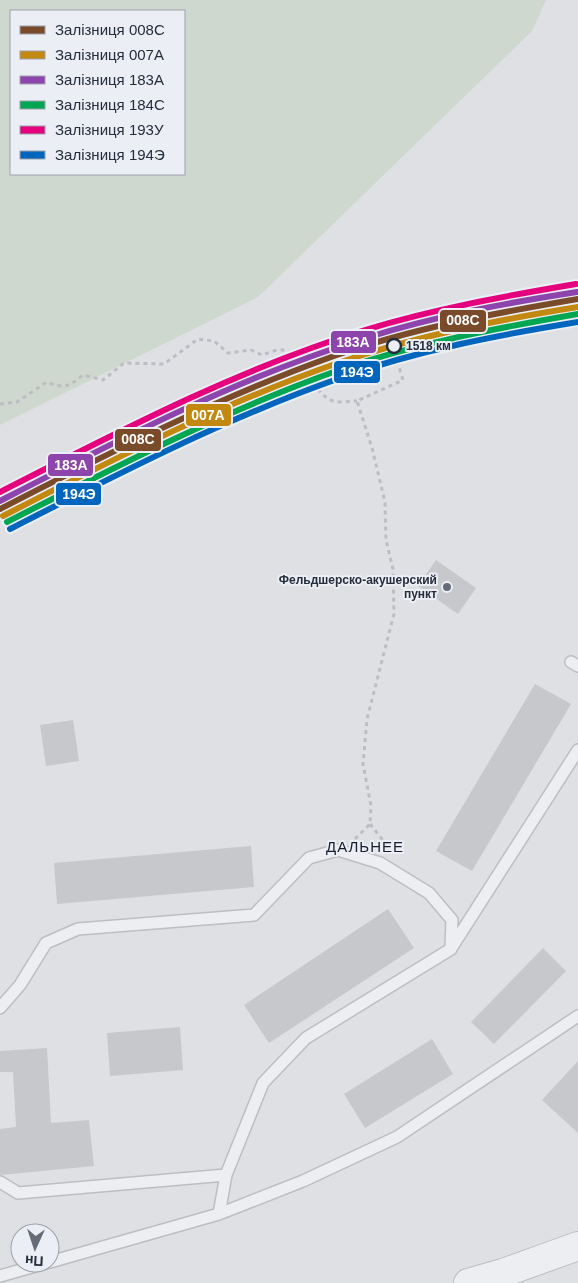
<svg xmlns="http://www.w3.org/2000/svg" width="578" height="1283" font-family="Helvetica,sans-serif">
<rect width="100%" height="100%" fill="#dee0e4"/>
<!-- green -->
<path fill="#ced8ce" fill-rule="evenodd" d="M0 0H546L532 31 258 297 0 425ZM11 11H184V174H11Z"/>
<!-- building -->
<path fill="#c6c8cc" d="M436 560 476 588 458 614 418 586Z
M535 684 571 704 472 871 436 851Z
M73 720 79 761 46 766 40 725Z
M251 846 254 887 57 904 54 863Z
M388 909 414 948 269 1043 244 1005Z
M543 948 566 971 494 1044 471 1022Z
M180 1027 183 1070 110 1076 107 1033Z
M432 1039 453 1074 365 1128 344 1094Z
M47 1048 51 1123 89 1120 94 1166 0 1175V1129L16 1127 13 1072H0V1051Z
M578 1061V1133L542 1100Z"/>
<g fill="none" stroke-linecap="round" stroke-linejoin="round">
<!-- service casing -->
<g stroke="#bcbec2" stroke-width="14">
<path id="service" d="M571 662 578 666
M452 947 578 750
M0 1008 20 985 46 943 78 929 254 915 309 858 338 850 380 863 429 893 452 920 451 949 306 1038 263 1083 226 1175 219 1214 303 1181 397 1137 578 1016
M0 1182 18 1193 226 1175
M50 1262 219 1214
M0 1276 46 1263"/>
</g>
<!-- tertiary casing -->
<g stroke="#bcbec2" stroke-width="30">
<path id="tertiary" d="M468 1283 503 1273 578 1246"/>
</g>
<!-- path -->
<path stroke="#bdbec4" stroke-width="3" stroke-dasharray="4 4" stroke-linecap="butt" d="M0 404 17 402 47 382C65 389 68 387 83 375L103 380 124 363 164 364 198 339 214 341 228 353 251 350 262 355C267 354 272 351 277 350 301 346 310 393 333 401 340 403 350 401 357 401
M370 824 390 849
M355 839 370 824 371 806 363 764 367 719 394 614 393 569 386 540 385 502 372 448 357 401 403 380 396 357"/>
<!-- service -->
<use href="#service" stroke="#edeef1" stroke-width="11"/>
<!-- tertiary -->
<use href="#tertiary" stroke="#edeef1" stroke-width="28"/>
<!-- rail-1 casing -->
<g stroke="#ebeef4" stroke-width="10">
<path id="rail-1" d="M0 509C109 453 219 397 334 356 413 328 496 313 578 299"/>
</g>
<!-- rail-2 casing -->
<g stroke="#ebeef4" stroke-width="10">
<path id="rail-2" d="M3 516C112 460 222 403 338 363 416 336 497 320 578 307"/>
</g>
<!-- rail-3 casing -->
<g stroke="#ebeef4" stroke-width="10">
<path id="rail-3" d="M0 501C118 440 239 377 366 338 435 316 506 303 577 292"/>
</g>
<!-- rail-4 casing -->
<g stroke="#ebeef4" stroke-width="10">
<path id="rail-4" d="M7 522C115 467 224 411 339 370 417 343 498 328 578 314"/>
</g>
<!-- rail-5 casing -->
<g stroke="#ebeef4" stroke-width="10">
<path id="rail-5" d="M0 492C118 432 238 369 365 330 434 309 505 296 576 284"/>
</g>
<!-- rail-6 casing -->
<g stroke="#ebeef4" stroke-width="10">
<path id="rail-6" d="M10 529C118 474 228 417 343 377 419 350 499 335 578 322"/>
</g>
<!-- rail-1 -->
<use href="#rail-1" stroke="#7a4b2a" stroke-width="6"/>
<!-- rail-2 -->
<use href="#rail-2" stroke="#c2880f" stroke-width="6"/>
<!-- rail-3 -->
<use href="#rail-3" stroke="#8e44ad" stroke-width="6"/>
<!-- rail-4 -->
<use href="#rail-4" stroke="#00a651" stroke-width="6"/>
<!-- rail-5 -->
<use href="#rail-5" stroke="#e5007d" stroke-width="6"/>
<!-- rail-6 -->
<use href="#rail-6" stroke="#0065bd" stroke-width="6"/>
</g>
<!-- markers -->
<circle fill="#ebeef4" stroke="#252d3d" stroke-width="2.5" cx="394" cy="346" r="7"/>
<circle fill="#666c77" stroke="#ebeef4" stroke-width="2" cx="447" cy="587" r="5"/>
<g text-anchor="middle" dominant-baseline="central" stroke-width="4" stroke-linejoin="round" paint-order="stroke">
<!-- stop labels -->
<g font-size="12" font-weight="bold" fill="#252d3d" stroke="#ebeef4" text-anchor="start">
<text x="406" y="346">1518 км</text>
</g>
<!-- poi labels -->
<g font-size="12" font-weight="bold" fill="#252d3d" stroke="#ebeef4" text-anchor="end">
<text x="437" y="580">Фельдшерско-акушерский<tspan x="437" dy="14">пункт</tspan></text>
</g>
<!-- quarter labels -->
<g font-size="15" letter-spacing="1" fill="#181e2d" stroke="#ebeef4">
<text x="365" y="846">ДАЛЬНЕЕ</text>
</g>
</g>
<g stroke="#ebeef4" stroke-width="2">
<rect x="439" y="309" width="48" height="24" rx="5" fill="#7a4b2a"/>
<rect x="330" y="330" width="47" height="24" rx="5" fill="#8e44ad"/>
<rect x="333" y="360" width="48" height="24" rx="5" fill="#0065bd"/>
<rect x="185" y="403" width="47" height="24" rx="5" fill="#c2880f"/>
<rect x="114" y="428" width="48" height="24" rx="5" fill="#7a4b2a"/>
<rect x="47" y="453" width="47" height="24" rx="5" fill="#8e44ad"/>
<rect x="55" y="482" width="47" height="24" rx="5" fill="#0065bd"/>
</g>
<g font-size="14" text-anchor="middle" font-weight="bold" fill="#fff">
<text x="463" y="325">008С</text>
<text x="353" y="347">183А</text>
<text x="357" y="377">194Э</text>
<text x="208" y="420">007А</text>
<text x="138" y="444">008С</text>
<text x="71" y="470">183А</text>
<text x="79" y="499">194Э</text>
</g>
<!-- legend -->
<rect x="10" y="10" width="175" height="165" fill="#ebeef4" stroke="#9ca1ab"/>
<rect x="20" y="26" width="25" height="8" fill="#7a4b2a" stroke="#9ca1ab"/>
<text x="55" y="35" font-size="15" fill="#252d3d">Залізниця 008С</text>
<rect x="20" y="51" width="25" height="8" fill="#c2880f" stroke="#9ca1ab"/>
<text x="55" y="60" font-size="15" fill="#252d3d">Залізниця 007А</text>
<rect x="20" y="76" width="25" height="8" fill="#8e44ad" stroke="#9ca1ab"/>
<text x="55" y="85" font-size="15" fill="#252d3d">Залізниця 183А</text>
<rect x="20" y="101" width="25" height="8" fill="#00a651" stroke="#9ca1ab"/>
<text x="55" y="110" font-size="15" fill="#252d3d">Залізниця 184С</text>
<rect x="20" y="126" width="25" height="8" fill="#e5007d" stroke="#9ca1ab"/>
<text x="55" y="135" font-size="15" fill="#252d3d">Залізниця 193У</text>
<rect x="20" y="151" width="25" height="8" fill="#0065bd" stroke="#9ca1ab"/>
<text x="55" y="160" font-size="15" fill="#252d3d">Залізниця 194Э</text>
<!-- north arrow -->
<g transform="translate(35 1248) rotate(183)"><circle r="24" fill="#ebeef4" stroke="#9ca1ab"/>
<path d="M0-4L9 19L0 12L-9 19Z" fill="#666c77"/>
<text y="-8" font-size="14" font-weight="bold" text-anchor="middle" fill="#252d3d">Пн</text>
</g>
</svg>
